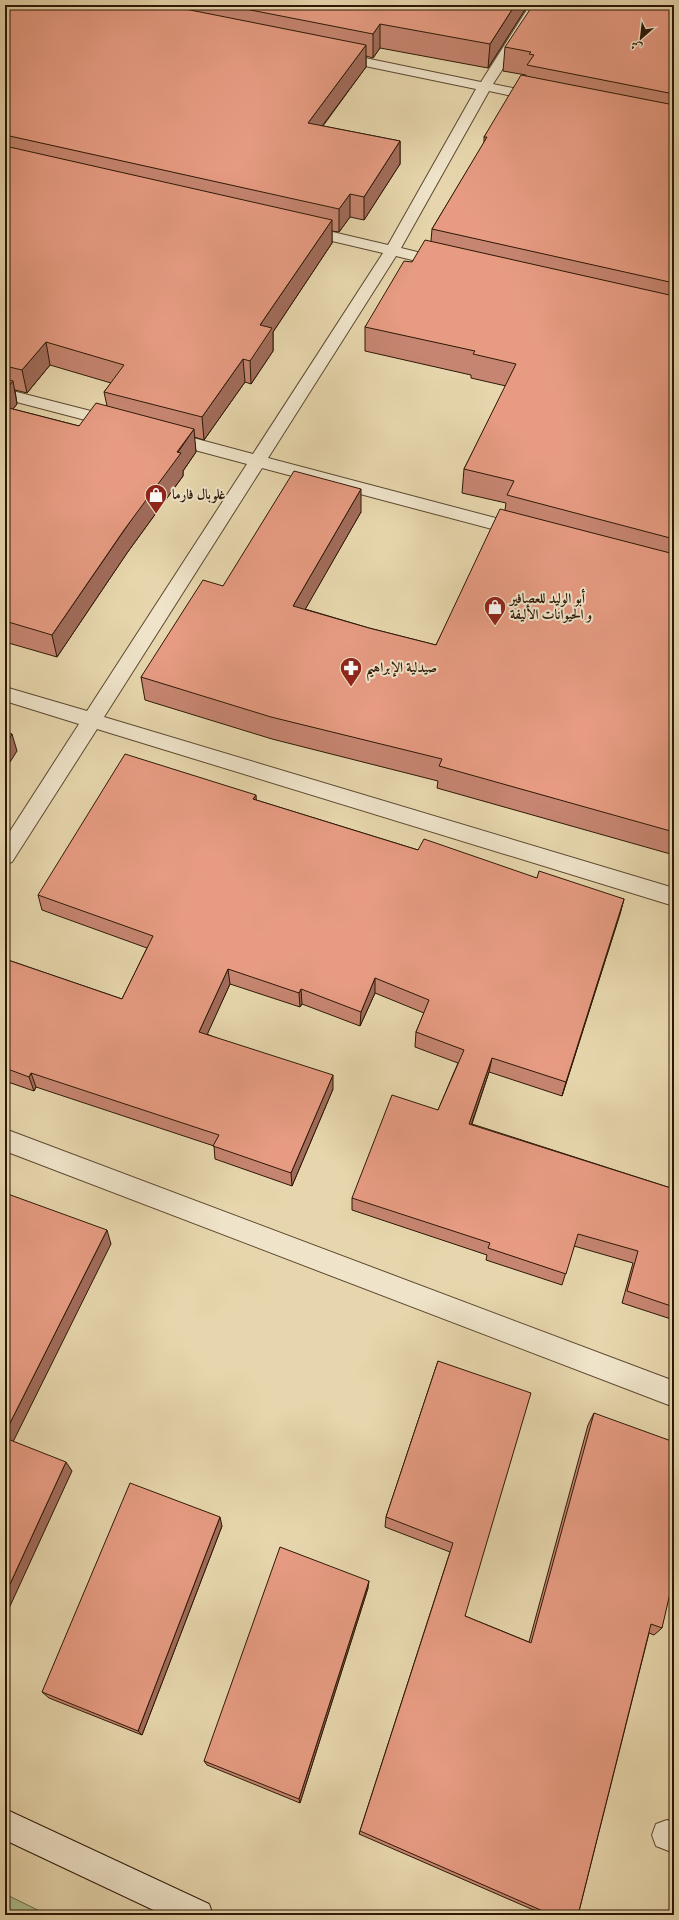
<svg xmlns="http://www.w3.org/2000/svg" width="679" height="1920" font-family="'IM FELL English',Amiri,serif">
<rect width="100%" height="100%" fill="#e7d6ad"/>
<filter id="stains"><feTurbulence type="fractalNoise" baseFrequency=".005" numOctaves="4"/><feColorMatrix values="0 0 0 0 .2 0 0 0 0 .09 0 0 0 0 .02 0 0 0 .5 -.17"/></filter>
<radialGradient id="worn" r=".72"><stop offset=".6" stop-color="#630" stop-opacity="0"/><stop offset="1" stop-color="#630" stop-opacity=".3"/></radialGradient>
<!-- green -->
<path fill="#afbf8f" stroke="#6e6c4a" d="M5 1894 48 1915H5Z"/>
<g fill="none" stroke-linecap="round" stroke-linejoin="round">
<!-- street casing -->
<g stroke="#5c482f" stroke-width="2">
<path id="street" d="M530 5H544L493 84 546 95 548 98 546 101 541 102 489 91 401 248 450 260 453 263 450 266 445 268 396 256 268 458 522 525 528 527 531 531 528 535 522 537 262 468 104 717 674 888V906L97 729 12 862 5 864V839L79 724 5 701V687L87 711 247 464 161 441 158 437 161 433 167 431 253 454 383 253 298 233 295 230 298 227 303 225 388 245 476 89 336 60 331 59 329 56 331 53 336 52 481 82Z
M5 389 122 419 124 423 122 427 116 428 5 399Z
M5 1129 674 1381V1407L5 1151Z
M667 1820 674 1823V1853L656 1846 652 1835 656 1824Z"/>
</g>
<!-- secondary casing -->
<g stroke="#2d1805" stroke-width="2">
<path id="secondary" d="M5 1809 209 1904 213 1915H164L5 1840Z"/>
</g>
<!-- street -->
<use href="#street" fill="#efe4ca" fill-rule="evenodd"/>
<!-- secondary -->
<use href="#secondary" fill="#efe4ca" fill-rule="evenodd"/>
</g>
<!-- wall -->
<path fill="#c68570" stroke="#2d1805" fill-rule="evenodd" d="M5 5H528L488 68 380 48 373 58 366 56V67L323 126 400 141V164L364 220 350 217 339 232 332 231V243L273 332V351L251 384 245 382 204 440 194 437 196 452 183 471V476L127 553 57 657 5 642ZM50 365 111 383 104 392 107 406 79 426 13 409 17 404 15 390 27 393Z
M674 5V855L437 788 438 781 272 739 145 700 141 677 223 586 361 512 305 609 369 628 436 645 505 510 506 503 462 493 464 469 506 386 471 378V375L365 351V327L412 262 431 241 432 229 484 143V137L526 76V75L503 71 505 47Z
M256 800 418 850 624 899 620 914 562 1096 489 1072 472 1124 674 1189V1320L622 1303 633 1263 574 1246 562 1285 486 1260 487 1255 352 1210V1198L438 1110 458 1063 415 1047 416 1032 424 1013 375 993 360 1026 302 1004 300 1007 230 984 207 1034 333 1089 292 1186 215 1159 214 1146 36 1087 34 1091 5 1081V959L122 999 147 948 42 910 38 895Z
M438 1361 465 1616 529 1642 588 1425 594 1413 662 1628 654 1635 649 1633 578 1915H545L359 1834 450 1552 385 1527 386 1517Z
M222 1526 142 1735 49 1698 42 1692Z
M368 1588 300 1803 207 1765 204 1761Z"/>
<!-- shaded-wall -->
<path fill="#a16c5b" stroke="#2d1805" d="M515 5H528L488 68 490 44Z
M380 24V48L373 58V34Z
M366 45V67L308 145V123Z
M400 141V164L364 220V197Z
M350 194V217L339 232V209Z
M332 220V243L273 332V351L251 384 250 361 260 325Z
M46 342 50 365 27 393 22 370Z
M243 359 245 382 204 440 202 417Z
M13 381 17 404 5 419V390Z
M194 429 196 452 183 471V476L127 553 57 657 52 635Z
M361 489V512L294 629 293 606Z
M12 734 17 751 5 770V745Z
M256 795 257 811 253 799Z
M624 899 620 914 562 1096 566 1082Z
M228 969 230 984 202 1046 199 1032Z
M375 978V993L360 1026 361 1012Z
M301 989 302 1004 300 1007 299 993Z
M492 1058 489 1072 467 1137 469 1124Z
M31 1073 36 1087 34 1091 29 1077Z
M333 1075V1089L292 1186 291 1173Z
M107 1230 111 1244 10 1448 5 1440V1433Z
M66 1462 72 1471 5 1617V1595Z
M220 1517 222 1526 142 1735 138 1731Z
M369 1581 368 1588 300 1803 299 1799Z"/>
<!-- building -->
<path fill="#e69b82" stroke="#2d1805" d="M5 5H165L366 45 308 123 400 141 364 197 350 194 339 209 5 135Z
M225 5H515L490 44 380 24 373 34Z
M533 5H674V94L527 65 534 55 529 54 531 52 505 47Z
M521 75 674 105V283L432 229 487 137H484Z
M5 146 332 220 260 325 272 328 250 361 243 359 202 417 104 392 124 365 46 342 22 370 5 366Z
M425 240 674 296V539L507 495 514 481 464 469 516 364 473 354 475 351 365 327 404 261 412 262Z
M5 379 13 381 5 390Z
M96 403 194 429 177 452 181 453 124 530 52 635 5 621V407L79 426Z
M294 471 361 489 293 606 369 628 436 645 500 509 674 554V832L439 766 442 759 271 717 141 677 203 580 223 586Z
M5 731 12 734 5 745Z
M125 754 256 795 253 799 418 850 424 839 537 878 539 871 624 899 566 1082 492 1058 469 1124 674 1189V1307L627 1291 638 1251 578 1234 566 1274 488 1248 490 1243 352 1198 392 1095 438 1110 464 1050 416 1032 429 1000 375 978 361 1012 301 989 299 993 228 969 199 1032 333 1075 291 1173 213 1146 219 1135 31 1073 29 1077 5 1068V959L122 999 153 936 38 895Z
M5 1193 107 1230 5 1433Z
M438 1361 531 1393 465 1616 531 1643 594 1413 674 1442V1576L662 1628 651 1624 578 1915H552L360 1831 453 1543 386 1517Z
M5 1438 66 1462 5 1595Z
M130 1483 220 1517 138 1731 42 1692Z
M280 1547 369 1581 299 1799 204 1761Z"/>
<!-- icons -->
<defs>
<g id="shop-pin" transform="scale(1.15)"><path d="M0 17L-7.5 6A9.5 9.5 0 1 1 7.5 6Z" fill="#8f2418" stroke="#efe4ca"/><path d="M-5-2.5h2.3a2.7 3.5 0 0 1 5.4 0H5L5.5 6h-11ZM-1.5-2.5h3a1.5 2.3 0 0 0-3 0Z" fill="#fff"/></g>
<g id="pharmacy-pin" transform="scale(1.15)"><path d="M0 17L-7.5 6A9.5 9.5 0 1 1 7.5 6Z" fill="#8f2418" stroke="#efe4ca"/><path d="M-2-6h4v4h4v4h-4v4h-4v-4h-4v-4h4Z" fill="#fff"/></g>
</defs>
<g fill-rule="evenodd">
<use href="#shop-pin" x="156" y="495"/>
<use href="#shop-pin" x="495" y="607"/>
<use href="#pharmacy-pin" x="351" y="668"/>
</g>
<g text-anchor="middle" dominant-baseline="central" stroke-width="4" stroke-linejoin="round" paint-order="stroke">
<!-- poi labels -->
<g font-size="14" font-weight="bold" fill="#2d1805" stroke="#efe4ca" text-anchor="start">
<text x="172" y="495">غلوبال فارما</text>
<text x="510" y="599">أبو الوليد للعصافير<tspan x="510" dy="16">و الحيوانات الأليفة</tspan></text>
<text x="366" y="668">صيدلية الإبراهيم</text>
</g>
</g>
<!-- margin -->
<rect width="679" height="1920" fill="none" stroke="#e7d6ad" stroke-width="20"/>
<rect x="6" y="6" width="667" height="1908" fill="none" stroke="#2d1805" stroke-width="2"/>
<rect x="10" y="10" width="659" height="1900" fill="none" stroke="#2d1805"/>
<!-- north arrow -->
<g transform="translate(641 38) rotate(208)" stroke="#efe4ca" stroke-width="3" paint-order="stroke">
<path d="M0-3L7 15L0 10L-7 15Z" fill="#2d1805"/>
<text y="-6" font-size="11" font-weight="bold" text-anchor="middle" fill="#2d1805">ش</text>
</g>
<rect width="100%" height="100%" filter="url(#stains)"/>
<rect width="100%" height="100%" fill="url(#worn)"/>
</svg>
